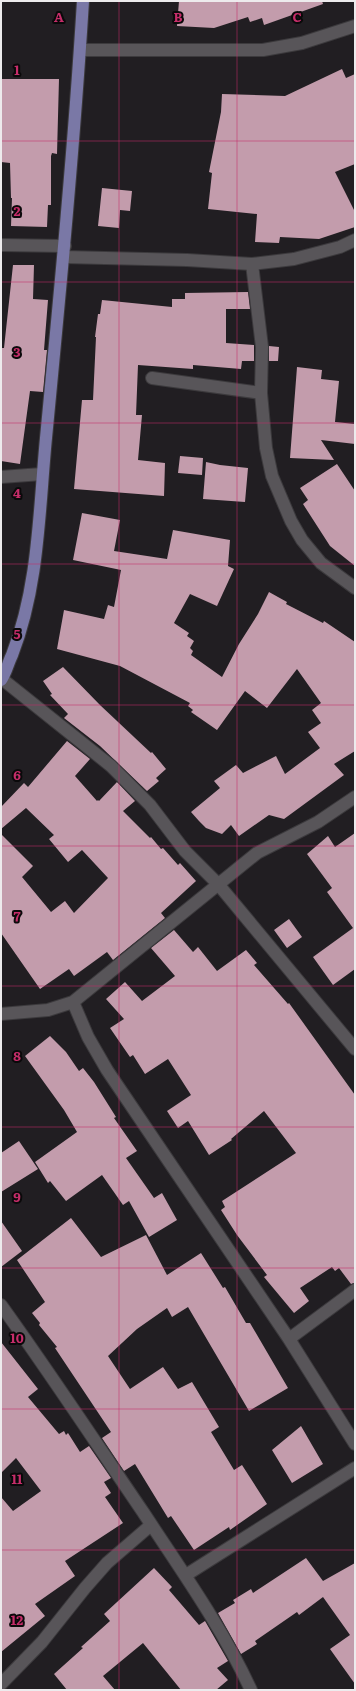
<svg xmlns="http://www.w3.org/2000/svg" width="356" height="1691" font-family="Literata,serif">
<rect width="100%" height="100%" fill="#211e22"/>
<!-- building -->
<path fill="#c39cac" d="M179 1H322L323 4 264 25 262 18 250 22 248 17 214 28 177 26Z
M342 69 346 78 355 74V164L335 172 355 212V227L319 239 280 237 279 243 255 242 257 214 208 209 212 173 209 172 221 112 222 94 285 96Z
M1 79H59L57 154 52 153 51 156V205H48L47 227 11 226 12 198H11L10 163 1 162Z
M102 188 132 191 130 211 120 210 119 228 98 226Z
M13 265H34L33 299 48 300 44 350H47L43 392 30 391 20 464 1 461V348H4Z
M248 292 250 309H226V343L254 345V361H242L241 369 193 365V369L138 365 136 415H142L138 460 165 463 164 496 74 489 82 400H93L96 337H95L98 314H100L102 300 172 307V299H185V293Z
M269 346 279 347 278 361H269Z
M297 367 322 370 321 379 339 381 335 422 355 424V444L321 440 334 460 290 458Z
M180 456 203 458 202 475 178 473Z
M206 462 220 465 248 468 245 502 203 499Z
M337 464 355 491V566L330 546 303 504 308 500 300 488Z
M82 513 120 520 114 551 167 559 173 530 230 540 228 566 234 569 217 606 190 594 174 623 189 633 187 636 194 641 190 648 193 651 191 655 222 677 239 644 258 614 269 592 287 602 286 604 323 623 324 621 355 642V751L334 764 344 775 284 819 269 815 239 836 231 825 222 834 206 828 199 821 191 812 220 788 214 781 236 765 243 773 276 756 285 774 320 748 308 732 321 723 312 710 321 703 297 669 267 708 245 691 217 730 191 712 193 710 188 706 190 703 120 666 57 649 64 610 104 619 108 605 114 607 121 570 73 560Z
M63 667 100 705 151 753 152 752 166 769 156 778 159 781 147 791 100 746 64 718 68 714 50 695 52 694 43 681Z
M67 741 90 759 75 776 97 801 98 800 99 801 117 782 135 801 123 811 150 838 151 837 161 849 163 848 178 865 180 863 196 881 161 913 165 918 113 960 107 952 74 976 69 969 40 989 1 933V834L33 866 22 877 51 912 65 901 74 913 108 878 82 850 68 862 49 839 54 835 26 808 1 829V807L24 783 28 787Z
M355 833V969L333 985 313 957 353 928 327 892 332 888 307 854 328 836 335 847Z
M289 919 302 937 287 948 274 930Z
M174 930 193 952 198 947 217 971 246 950 257 963 254 965 288 1004 289 1003 355 1095V1283L351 1284 339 1268 335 1271 332 1267 300 1288 309 1301 294 1313 264 1277 267 1275 237 1235 221 1210 225 1207 222 1201 296 1153 264 1111 231 1139 232 1140 209 1155 188 1121 178 1128 167 1111 191 1095 168 1059 145 1074 133 1055 130 1057 110 1028 124 1019 106 999 125 982 142 1001 175 976 151 948Z
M50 1036 66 1052 79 1071 83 1068 94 1082 116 1117 114 1118 137 1151 126 1158 154 1198 162 1193 177 1220 149 1237 129 1201 123 1205 102 1175 66 1201 50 1181 48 1183 35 1162 77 1132 64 1110 25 1056Z
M19 1141 38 1169 1 1192V1153Z
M71 1218 101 1257 146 1235 167 1275 201 1253 223 1288 225 1287 246 1323H250L288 1388 249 1411 188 1307 172 1317 167 1308 137 1329 108 1356 130 1389 163 1367 178 1389 192 1382 219 1427 211 1432 234 1470 242 1465 267 1504 230 1530 229 1527 194 1550 171 1516 168 1518 135 1464 124 1471 102 1438 111 1432 55 1348 57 1347 39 1325 40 1323 32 1313 45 1302 17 1260Z
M1 1221 22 1251 1 1267Z
M1 1342 38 1389 28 1397 59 1434 64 1431 66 1435 68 1433 80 1452 89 1446 111 1478 104 1482 111 1493 105 1497 123 1523 65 1561 75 1576 35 1604 45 1616 1 1652V1497L13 1511 41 1491 16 1458 1 1473Z
M301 1426 323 1464 292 1483 272 1450Z
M306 1558 323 1581 355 1563V1684L330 1649 350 1635 323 1597 299 1615 297 1612 255 1641 257 1644 241 1654 218 1613 235 1603 233 1600 251 1589 253 1593Z
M154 1568 172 1587 169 1590 199 1625 205 1621 228 1661 217 1668 228 1680 216 1690H181L143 1643 103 1676 115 1690H67L54 1674 83 1648 81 1647 110 1621 104 1614Z"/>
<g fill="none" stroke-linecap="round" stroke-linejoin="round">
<!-- minor casing -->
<g stroke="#3c3a3d" stroke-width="14">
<path id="minor" d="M80 50H263L302 43 355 26
M1 245 65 246
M64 257 187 260 252 264 294 259 340 247 355 240
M252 264 262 347 261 393 266 448 272 476 291 521 302 540 321 563 355 588
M152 378 261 393
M1 477 42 474
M2 679 111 766 150 805 185 851 218 884 355 1049
M73 1002 88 1037 107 1070 289 1339 355 1444
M1 1014 48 1010 73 1002 257 853 318 822 355 797
M1 1305C50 1373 96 1443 143 1512 181 1570 222 1627 251 1690
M289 1339 355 1290
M186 1575 355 1468
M1 1684 42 1642 85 1588 107 1563 151 1525"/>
</g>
<!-- major casing -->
<g stroke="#3c3a3d" stroke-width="14">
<path id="major" d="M1 680C6 673 8 663 12 655 39 586 39 510 46 438 60 292 74 147 83 1"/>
</g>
<!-- minor -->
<use href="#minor" stroke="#585559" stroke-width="12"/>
<!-- major -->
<use href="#major" stroke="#7a78a6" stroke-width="12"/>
</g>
<!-- grid -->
<path fill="none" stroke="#c62d6a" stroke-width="1" stroke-opacity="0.55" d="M119 1V1690M237 1V1690M1 141H355M1 282H355M1 423H355M1 564H355M1 705H355M1 846H355M1 986H355M1 1127H355M1 1268H355M1 1409H355M1 1550H355"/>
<g font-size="13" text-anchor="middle" font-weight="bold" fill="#c62d6a" stroke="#0a090a" stroke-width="4" stroke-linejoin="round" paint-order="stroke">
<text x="59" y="22">A</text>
<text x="178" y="22">B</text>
<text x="297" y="22">C</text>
<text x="17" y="75">1</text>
<text x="17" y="216">2</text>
<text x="17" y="357">3</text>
<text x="17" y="498">4</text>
<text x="17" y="639">5</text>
<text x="17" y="780">6</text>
<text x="17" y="921">7</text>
<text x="17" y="1061">8</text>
<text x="17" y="1202">9</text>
<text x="17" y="1343">10</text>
<text x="17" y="1484">11</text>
<text x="17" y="1625">12</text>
</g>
<!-- border -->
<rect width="356" height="1691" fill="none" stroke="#edebed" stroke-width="4"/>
</svg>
